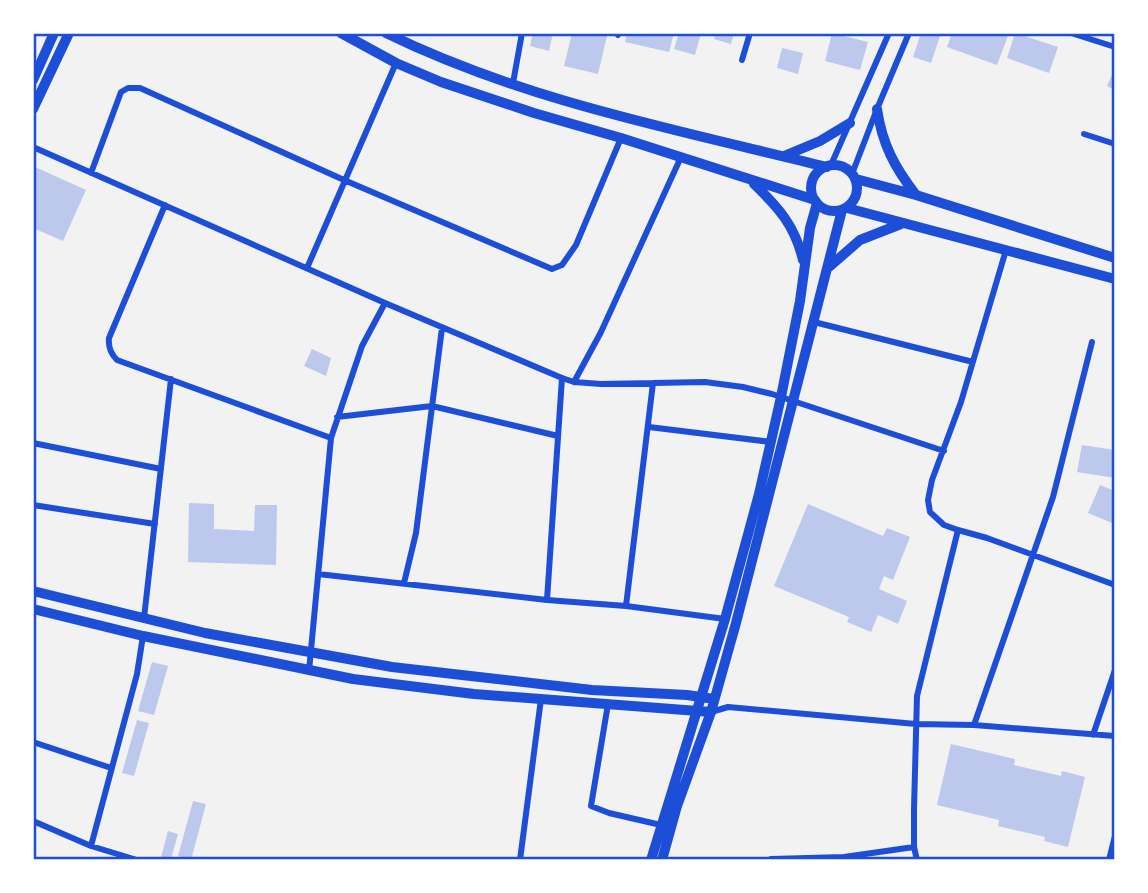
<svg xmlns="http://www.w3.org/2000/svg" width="1148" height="893" font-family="'Fira Sans',sans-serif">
<rect width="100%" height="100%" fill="#f2f2f2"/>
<!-- building -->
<path fill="#bdc9ec" d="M533 33H553L549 51 530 46Z
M572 33H593L607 36 598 74 564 66Z
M627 33H674L669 52 625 42Z
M679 33H701L695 55 674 49Z
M716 33H734L731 44 714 39Z
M832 33 868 42 860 70 825 61Z
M921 33H941L931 63 913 57Z
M952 33H1009L997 65 947 47Z
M1015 33 1058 47 1049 73 1007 58Z
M782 48 803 53 798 74 777 68Z
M1115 68V90L1107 86Z
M33 166 86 190 63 241 33 228Z
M312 349 331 358 326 376 304 366Z
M1082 445 1115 450V478L1077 472Z
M1100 485 1115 491V516L1112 523 1088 513Z
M189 503 214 504V529L254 531 255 505H277L276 565 188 562Z
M808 504 883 536 887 528 910 537 893 580 884 576 879 589 907 601 898 624 878 615 871 632 847 622 849 617 774 586Z
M152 662 168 666 154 715 138 711Z
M137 720 149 723 134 776 122 773Z
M951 744 1015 759 1014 765 1061 776 1062 771 1085 777 1068 847 1044 841 1045 837 998 826 999 820 937 805Z
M193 801 206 804 191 860 178 856Z
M168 831 178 834 171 859 161 857Z"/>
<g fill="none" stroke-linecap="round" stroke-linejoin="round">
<!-- minor -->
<path stroke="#1d4ed8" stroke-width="6" d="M1071 33 1115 47
M618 35 619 33
M742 60 750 33
M513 83 522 33
M1084 134 1115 144
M33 147 385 303 562 378 574 382 601 384 705 382 743 387 772 394 944 451
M831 165 889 33
M91 173 121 92 128 88H140L344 180 552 269 562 265 576 245 621 138
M852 174 877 109 909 33
M165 205 109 338C108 347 111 354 117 360L331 438
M1006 250 961 402 932 480 928 500 930 512 944 525 958 530 987 538 1115 585
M307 268 396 63
M814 322 973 362
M574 382 601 332 681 157
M337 417 432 406 558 436
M649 427 771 442
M33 443 161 469
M33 505 155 524
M318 574 547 600 626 606 725 619
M404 583 416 533 442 328
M547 600 562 378
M626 606 653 383
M144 618 171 379
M309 671 331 438 362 346 385 303
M608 704 591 806 609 813 661 825
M711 712 728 707 916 724 974 725 1115 736
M974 725 1053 497 1092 342
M1093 735 1115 670
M33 742 111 768
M33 821 91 846 137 860
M91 846 137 674 143 636
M771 859 844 857 914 847
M520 860 541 699
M917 860 914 847V809L917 696 958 530
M1109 860 1115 836"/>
<!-- primary -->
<path stroke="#1d4ed8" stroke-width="10" d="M341 33 396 63 441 82 534 113 621 138 815 200
M386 33C525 101 678 130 827 167
M33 80 54 33
M33 109 69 33
M877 109C882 144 895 168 916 195
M784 156 820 141 850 123
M811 188a23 23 0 1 1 46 0a23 23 0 1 1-46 0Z
M856 179 916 195 1115 258
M754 184C779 208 795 226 803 260
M847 208 1115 279
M829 267 860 240 901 224
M33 591 205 633 392 667 592 690 687 695 714 699
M33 609 143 636 353 679 474 694 711 712
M651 860 725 619 759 494 781 397 800 301 810 228 817 203
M662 860 677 806 711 712 736 623 842 210"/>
</g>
<!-- border -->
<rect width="1148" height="893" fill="none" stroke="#ffffff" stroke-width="70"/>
<rect x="35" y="35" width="1078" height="823" fill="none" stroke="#1d4ed8" stroke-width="2.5"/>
</svg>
